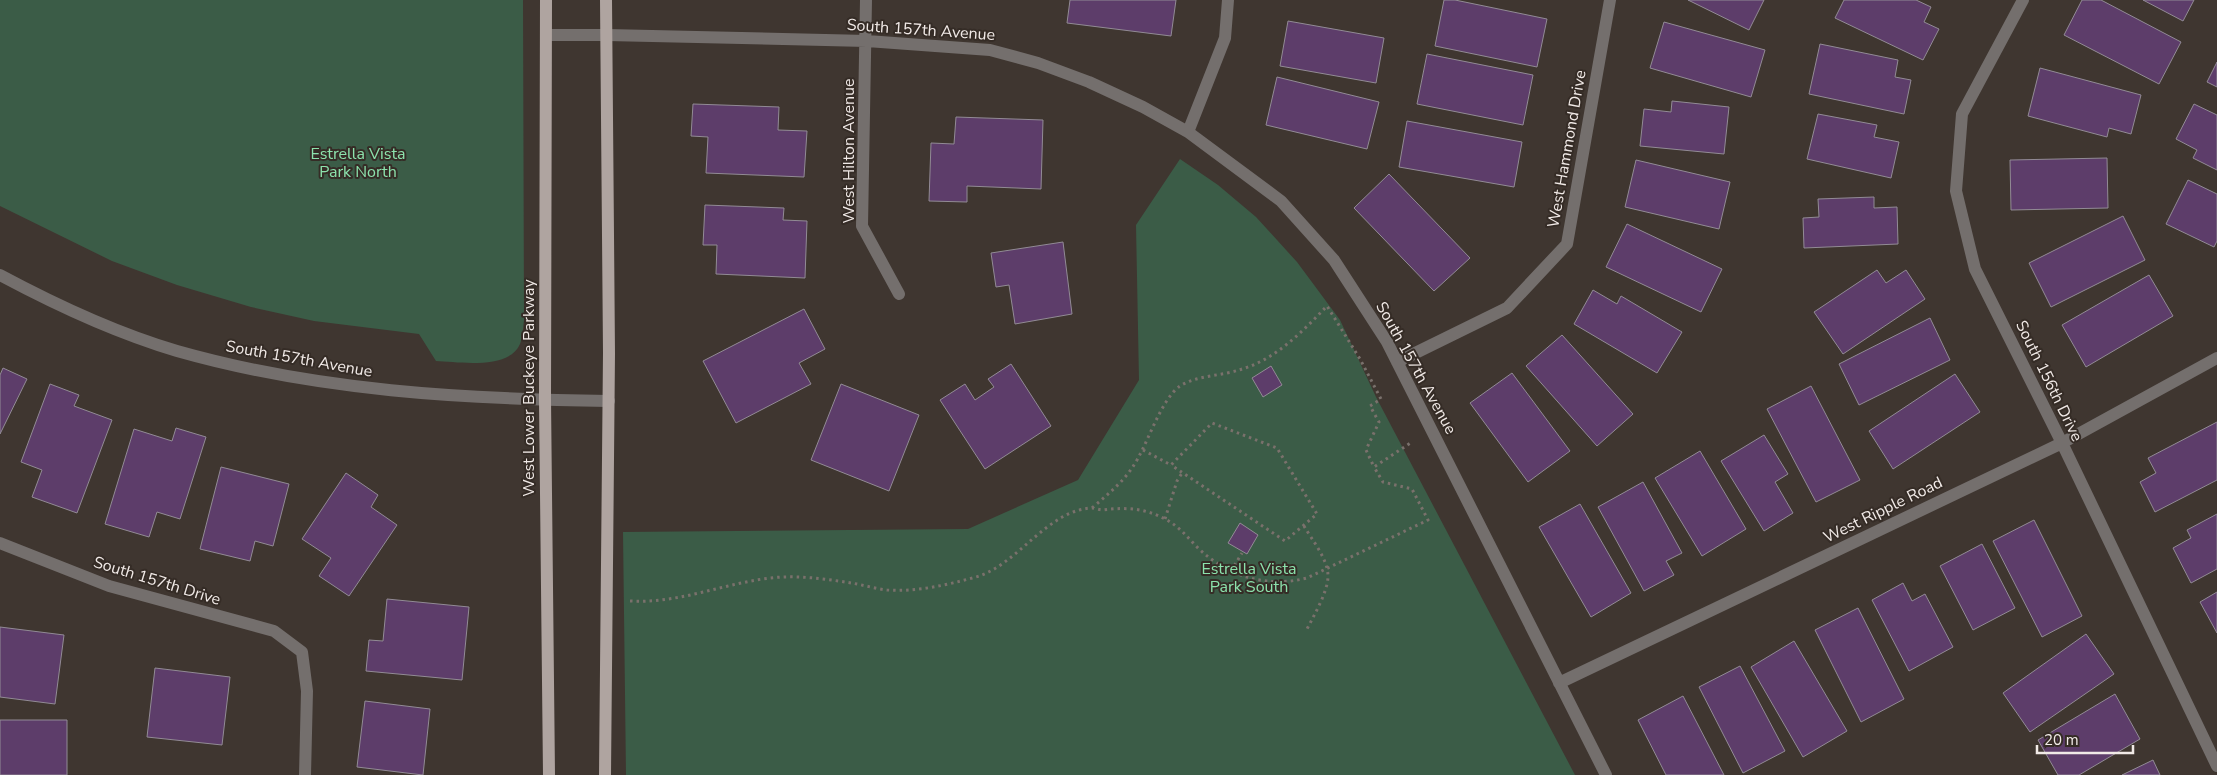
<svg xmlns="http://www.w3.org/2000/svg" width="2217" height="775" font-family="'Nunito Sans',sans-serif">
<rect width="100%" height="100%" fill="#3f3630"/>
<!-- green -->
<path fill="#3b5c47" d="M0 0H523L524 320C523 327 523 337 520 344 509 370 459 362 436 361L419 334 314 321 251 307 177 285 112 261 0 206Z
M1180 159 1218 185 1256 217 1297 262 1340 320 1376 397 1575 775H626L623 532 968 529 1078 480 1139 380 1136 225Z"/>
<!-- building -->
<path fill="#5d3d6a" stroke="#928b95" d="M1070 0H1176L1171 36 1067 23Z
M1444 0H1455L1547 19 1537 67 1435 46Z
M1688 0H1764L1749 30Z
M1844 0H1916L1931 7 1924 22 1939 29 1923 60 1835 18Z
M2082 0H2101L2181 42 2159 84 2064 35Z
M2143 0H2194L2183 21Z
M1288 21 1384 38 1376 83 1280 66Z
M1664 22 1765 50 1751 97 1650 68Z
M1820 44 1898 60 1895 77 1911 80 1904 114 1809 94Z
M1427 54 1533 75 1523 125 1417 104Z
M2217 62V87L2207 82Z
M2040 68 2141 95 2131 134 2109 128 2107 137 2028 116Z
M1277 77 1379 102 1367 149 1266 125Z
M1672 101 1729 107 1724 154 1640 146 1644 109 1671 112Z
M693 104 779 107 778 130 807 131 804 177 706 173 708 137 691 136Z
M2194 104 2217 115V170L2193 158 2197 150 2176 139Z
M1818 114 1877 125 1874 137 1899 142 1891 178 1807 159Z
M956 117 1043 120 1041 189 967 186V202L929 201 931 143 954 144Z
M1407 121 1522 142 1514 187 1399 167Z
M2107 158 2108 208 2011 210 2010 160Z
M1636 160 1730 182 1719 229 1625 207Z
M1389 174 1470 258 1434 291 1354 208Z
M2188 180 2217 194V241L2214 247 2166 224Z
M1874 197V208L1897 207 1898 244 1804 248 1803 218 1819 217 1818 199Z
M705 205 784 208 783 220 807 221 805 278 716 274 717 245H703Z
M2123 216 2145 260 2051 307 2029 263Z
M1627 224 1722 269 1701 312 1606 267Z
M1063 242 1072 314 1015 324 1009 285 996 287 991 253Z
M1877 270 1886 283 1906 270 1925 299 1843 354 1814 312Z
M2149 275 2173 316 2086 367 2062 325Z
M1593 290 1617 304 1621 296 1682 332 1657 373 1574 324Z
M804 309 825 349 799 363 811 384 736 423 703 361Z
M1930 318 1950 360 1859 405 1839 364Z
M1562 335 1633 414 1597 446 1526 366Z
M1011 364 1051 426 985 469 940 400 965 384 975 400 994 387 988 379Z
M1271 366 1282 385 1263 397 1252 378Z
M3 368 27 379 0 434V375Z
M1512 373 1570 451 1528 482 1470 403Z
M1955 374 1980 412 1893 469 1869 431Z
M50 384 79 395 74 406 112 420 77 513 32 497 42 470 21 462Z
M841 384 919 415 889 491 811 460Z
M1811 386 1860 480 1816 502 1767 409Z
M2217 422V480L2155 512 2140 482 2156 473 2148 458Z
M176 428 206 437 180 519 157 512 149 537 105 524 134 429 172 441Z
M1764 435 1788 474 1775 482 1793 513 1764 531 1721 461Z
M1700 451 1746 529 1702 556 1655 478Z
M221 467 289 484 273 546 255 541 250 561 200 549Z
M346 473 378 495 371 507 397 525 349 596 319 576 331 558 302 539Z
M1643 482 1682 553 1666 561 1674 575 1644 591 1598 507Z
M1580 504 1631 593 1591 617 1539 527Z
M2217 514V569L2191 583 2173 548 2191 538 2187 530Z
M2034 520 2082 616 2042 637 1993 541Z
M1240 523 1258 535 1247 554 1228 543Z
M1982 544 2015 608 1973 630 1940 566Z
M1903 583 1912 601 1925 594 1953 647 1909 671 1872 600Z
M2217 592V633L2200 602Z
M387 599 469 607 462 680 366 671 369 640 383 641Z
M1858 608 1904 699 1861 722 1815 630Z
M0 627 64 635 55 704 0 697Z
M2086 634 2114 674 2030 732 2003 693Z
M1794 641 1847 731 1803 757 1751 667Z
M1740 666 1785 751 1743 773 1699 687Z
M155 668 230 677 222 745 147 737Z
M2115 694 2140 739 2079 775H2058L2038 740Z
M1683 696 1724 775H1666L1638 720Z
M365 701 430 709 423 775 357 767Z
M0 720H67V775H0Z
M2153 760 2160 775H2122Z"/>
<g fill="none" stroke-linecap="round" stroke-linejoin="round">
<!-- path -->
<path stroke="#7a716c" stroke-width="3" stroke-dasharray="2.5 4" stroke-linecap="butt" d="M1143 450 1171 465 1212 423 1277 448 1317 514 1285 541 1171 465
M1092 508C1107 495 1121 484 1132 468 1147 447 1160 400 1180 386 1197 375 1223 376 1242 369 1276 359 1303 331 1327 306L1360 359 1381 399 1370 406 1379 422 1366 450 1374 467
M1165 519 1177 481 1182 473
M1304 526C1312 540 1328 559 1328 576 1328 592 1313 617 1306 631
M1231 571 1242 553
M630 601C683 604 730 580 782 577 807 576 833 580 857 584 867 586 877 589 887 590 917 592 947 585 976 577 1018 565 1047 510 1092 508 1095 508 1099 510 1103 510 1124 507 1145 508 1165 519 1179 526 1188 538 1199 549 1229 577 1267 588 1307 578L1428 520 1412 489 1383 482 1374 467 1412 442"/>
<!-- minor -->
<path stroke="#746f6d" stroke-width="12" d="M866 0 862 226 899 294
M2023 0 1962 114 1956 191 1975 269 2062 443 2217 766
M546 35H607L867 41 990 50 1038 63 1089 82 1143 107 1188 132 1281 201 1334 260 1387 342 1606 775
M1188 132 1225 38 1228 0
M0 275C56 305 116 333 177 351 318 391 463 399 609 401
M1397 362 1507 308 1567 244 1610 0
M0 543 109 586 274 631 302 652 307 691 305 775
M1559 683 2062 443 2217 358"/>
<!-- major -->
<path stroke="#afa4a0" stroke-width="12" d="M546 0 545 399 549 775
M605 775 609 353 606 0"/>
</g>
<g text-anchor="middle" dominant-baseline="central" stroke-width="4" stroke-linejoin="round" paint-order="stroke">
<!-- street labels -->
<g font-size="16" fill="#f1eae7" stroke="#352c26">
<text transform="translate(921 30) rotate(4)">South 157th Avenue</text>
<text transform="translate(1567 149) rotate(-80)">West Hammond Drive</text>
<text transform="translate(849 151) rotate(-90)">West Hilton Avenue</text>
<text transform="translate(299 359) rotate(10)">South 157th Avenue</text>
<text transform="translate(1416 368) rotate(61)">South 157th Avenue</text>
<text transform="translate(2049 381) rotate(64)">South 156th Drive</text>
<text transform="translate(529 388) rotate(-90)">West Lower Buckeye Parkway</text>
<text transform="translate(1883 510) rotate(-26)">West Ripple Road</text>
<text transform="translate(157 581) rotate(17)">South 157th Drive</text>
</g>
<!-- park labels -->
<g font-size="16" fill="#8ce2ac" stroke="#352c26">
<text x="358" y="154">Estrella Vista<tspan x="358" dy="18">Park North</tspan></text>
<text x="1249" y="569">Estrella Vista<tspan x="1249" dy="18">Park South</tspan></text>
</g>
</g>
<!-- scale -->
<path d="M2037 745v8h96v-8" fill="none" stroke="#f1eae7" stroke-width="2.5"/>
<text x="2044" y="745" font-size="15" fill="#f1eae7" stroke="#352c26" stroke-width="4" paint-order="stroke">20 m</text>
</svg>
